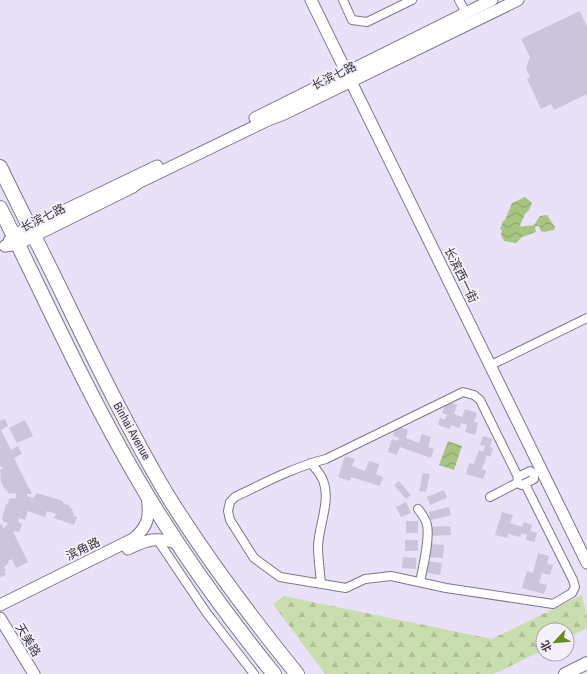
<svg xmlns="http://www.w3.org/2000/svg" width="587" height="674" font-family="'Archivo Narrow','Noto Sans SC',sans-serif">
<defs>
<pattern id="forest-firs" width="22" height="20" patternUnits="userSpaceOnUse"><rect width="22" height="20" fill="#c8deac"/><path d="M5 1l3.5 6h-7zM16 11l3.5 6h-7z" fill="#adbf95"/></pattern>
<pattern id="water-waves" width="16" height="10" patternUnits="userSpaceOnUse"><rect width="16" height="10" fill="#a7c480"/><path d="M0 5q4-4 8 0t8 0" fill="none" stroke="#89a06a"/></pattern>
</defs>
<rect width="100%" height="100%" fill="#e9e1f8"/>
<!-- forest -->
<path fill="url(#forest-firs)" d="M582 595 587 617V628L567 638V630H543V650L494 674H325L273 604 284 596 492 639Z"/>
<!-- water -->
<path fill="url(#water-waves)" d="M525 197 532 203 529 210 525 214 520 225 521 227 534 225 540 216 547 215 555 227 554 230 544 232 541 231 539 226H537L535 227 536 232 522 237 516 243 504 241 501 235 502 230 500 229 503 221 505 220 512 203Z
M448 441 462 446 454 470 439 465Z"/>
<!-- building -->
<path fill="#cbc4da" d="M580 11 587 27V94L554 110 551 104 541 109 527 79 530 77 526 68 530 57 521 39Z
M446 402 457 405 454 414 462 417 465 409 477 413 474 422 478 423 475 435 465 432 467 425 461 423 460 428 451 425 450 429 438 425 440 418 445 420 447 415 442 413Z
M5 419 8 426 1 430 11 450 18 446 22 454 14 458 32 494H27V496L33 498 37 493 63 501V503L70 506V508L73 509 72 512 74 513 73 516 77 517 74 525 54 518 56 514 47 511 45 517 28 511 25 520 19 518 18 522 22 524 19 532 15 531 13 532 28 562 16 568 12 559 8 561 9 563 4 567 6 571 4 572 6 575 0 577V525L2 524 3 528 6 526 8 523 4 522 2 519 6 504H8L9 499 12 498 15 499 17 496 15 493 12 494 11 493 9 494 6 489 5 490 0 479H1L0 470 3 468 1 466 0 467V421Z
M25 420 33 436 17 443 9 428Z
M396 426 408 430 406 438 419 443 422 434 431 437 428 447 434 449 431 458 400 447 397 455 388 452 392 439 398 441 399 438 393 436Z
M483 436 492 439 490 447 493 448 490 457 487 455 482 469 486 471 483 479 466 474 469 463 474 464 479 450 483 452 485 446 480 445Z
M345 456 355 459 352 466 365 471 369 461 379 464 376 474 383 477 380 486 351 477 350 481 338 477Z
M423 473 430 474 426 492 419 491Z
M399 481 411 495 406 499 394 485Z
M444 490 447 498 430 505 427 497Z
M406 502 411 513 401 517 396 507Z
M449 507 451 515 431 520 429 512Z
M502 512 513 515 510 523 522 527 524 522 532 525 530 531 537 533 534 542 526 540 527 535 522 533 520 537 508 534 507 538 495 535Z
M406 521H418V533H406Z
M450 526 451 535 430 536V527Z
M405 540H418V551H405Z
M430 544 444 545 443 558 428 557Z
M538 553 549 556 547 564 553 565 550 575 542 573 539 583 547 585 544 594 522 588 527 571 533 573Z
M403 557 416 558V569L402 568Z
M428 561 442 563 440 575 427 573Z"/>
<g fill="none" stroke-linecap="round" stroke-linejoin="round">
<!-- street casing -->
<g stroke="#7e778b" stroke-width="10">
<path id="street" d="M343 0 352 20 367 22 412 0
M459 0 466 13
M491 365 587 318
M311 463C314 467 319 472 322 478 332 499 319 524 318 546 318 558 320 571 321 584
M530 471 534 474V479L522 485 517 483 518 477Z
M518 477 480 400 474 395 463 392 326 459C294 467 264 483 235 497L230 502 228 511 230 520 254 558 280 577 346 588 365 579 391 576 446 588 553 604 572 593 575 587 573 580 525 484
M490 497 517 483
M418 509C422 514 426 519 427 525 430 539 423 567 420 582
M157 539 206 612 254 674"/>
</g>
<!-- secondary casing -->
<g stroke="#7e778b" stroke-width="13">
<path id="secondary" d="M311 0 587 563
M255 118 492 0
M9 241 14 235 30 227 157 166
M5 246 18 244 133 187 138 183 268 120 284 114 518 0
M128 549C148 539 156 537 178 543
M0 605 133 539C149 526 150 516 147 496
M0 618 34 674"/>
</g>
<!-- primary casing -->
<g stroke="#7e778b" stroke-width="14">
<path id="primary" d="M565 674 587 663"/>
</g>
<!-- highway casing -->
<g stroke="#7e778b" stroke-width="16">
<path id="highway" d="M0 167C22 213 46 259 68 305 99 369 130 432 166 493 205 556 250 616 297 674
M0 208C45 298 86 391 137 478 177 547 224 612 274 674"/>
</g>
<!-- street -->
<use href="#street" stroke="#fff" stroke-width="8"/>
<!-- secondary -->
<use href="#secondary" stroke="#fff" stroke-width="11"/>
<!-- primary -->
<use href="#primary" stroke="#fff" stroke-width="12"/>
<!-- highway -->
<use href="#highway" stroke="#fff" stroke-width="14"/>
</g>
<g text-anchor="middle" dominant-baseline="central" stroke-width="4" stroke-linejoin="round" paint-order="stroke">
<!-- street labels -->
<g font-size="12" fill="#38353d" stroke="#f5f0fe">
<text transform="translate(334 76) rotate(-26)">长滨七路</text>
<text transform="translate(43 218) rotate(-26)">长滨七路</text>
<text transform="translate(461 275) rotate(64)">长滨西一街</text>
<text transform="translate(132 431) rotate(61)">Binhai Avenue</text>
<text transform="translate(83 549) rotate(-26)">滨角路</text>
<text transform="translate(28 640) rotate(59)">天美路</text>
</g>
</g>
<!-- north arrow -->
<g transform="translate(555 642) rotate(244)"><circle r="19" fill="#f5f0fe" stroke="#a9a5b1"/>
<path d="M0-3L7 15L0 10L-7 15Z" fill="#658c18"/>
<text y="-6" font-size="11" font-weight="bold" text-anchor="middle" fill="#38353d">北</text>
</g>
</svg>
